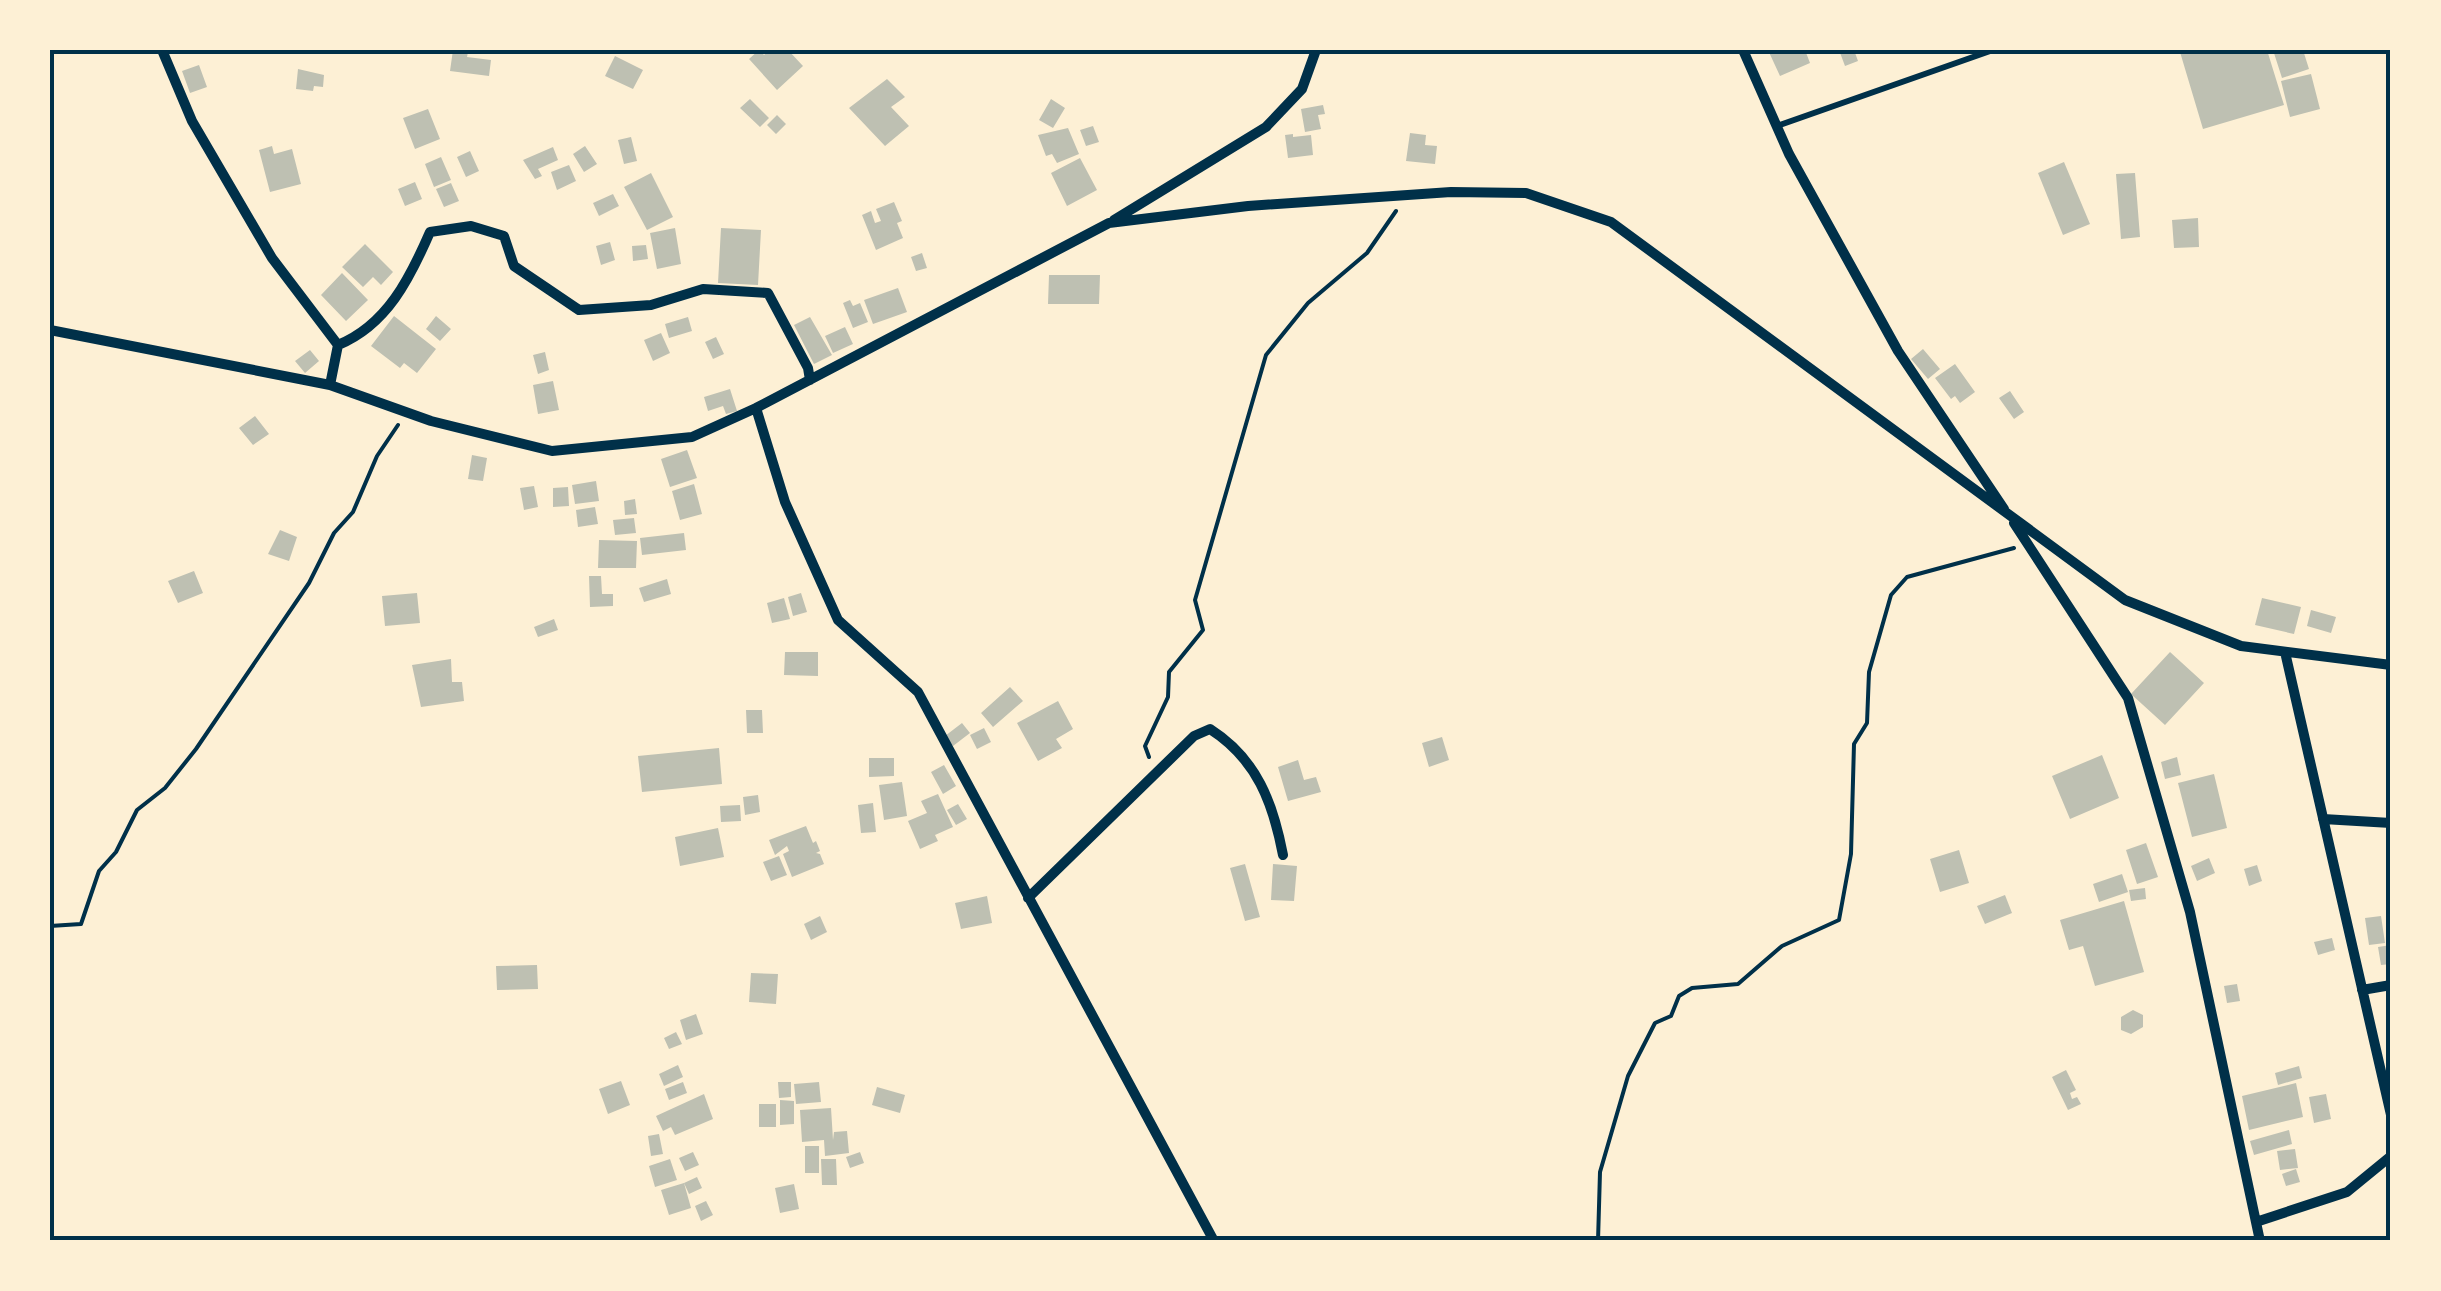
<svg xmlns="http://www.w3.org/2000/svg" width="2441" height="1291" font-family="'Asap Condensed',sans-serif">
<rect width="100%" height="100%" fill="#fdf0d5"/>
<!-- building -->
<path fill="#bec0b2" d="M453 50 468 52 467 57 491 60 489 76 450 71Z
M759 50 764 55 770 50H788L803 66 777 90 749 59Z
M1768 50H1805L1810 63 1780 76Z
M1839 50H1854L1858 61 1845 66Z
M2188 50H2267L2284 105 2203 129 2180 52Z
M2273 50H2303L2309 69 2282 78Z
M615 56 643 70 633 89 605 76Z
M199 65 207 87 190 93 182 71Z
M298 69 324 75 323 87 314 86 313 91 296 89Z
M2311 74 2320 109 2290 117 2281 81Z
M887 79 905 97 891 107 909 126 885 146 849 108Z
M750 99 769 118 760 127 740 108Z
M1051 99 1065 108 1053 128 1039 120Z
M1323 105 1325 114 1318 115 1321 129 1305 132 1301 109Z
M428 109 440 139 415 149 403 118Z
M777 115 786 124 776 134 767 125Z
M1093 126 1099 142 1086 146 1080 130Z
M1068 128 1079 154 1057 163 1052 154 1046 156 1038 135Z
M1410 133 1426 135 1425 145 1437 146 1435 164 1406 161Z
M1293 134V137L1311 135 1313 155 1288 158 1285 135Z
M631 137 637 161 624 164 618 140Z
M272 146 274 154 292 149 301 184 270 192 259 150Z
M585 146 597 164 584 172 573 154Z
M553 147 558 160 538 169 542 176 535 179 523 160Z
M470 151 479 171 466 177 457 157Z
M441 157 451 180 434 187 425 164Z
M1080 158 1097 190 1067 206 1051 173Z
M2064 162 2090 224 2063 235 2038 173Z
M569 165 576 181 557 190 551 172Z
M651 173 673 217 647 230 624 187Z
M2135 173 2140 237 2121 239 2116 174Z
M415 182 422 199 405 206 398 189Z
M451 183 459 201 444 207 436 189Z
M613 194 619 206 599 216 593 203Z
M894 202 902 221 897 223 903 238 876 250 862 215 871 211 875 223 881 221 876 209Z
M2198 218 2199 247 2174 248 2172 220Z
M675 228 681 264 657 269 650 233Z
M721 228 761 230 758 285 718 283Z
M610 242 615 260 601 265 596 246Z
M365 244 393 272 381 285 373 277 363 287 342 267Z
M646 245 648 259 633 261 632 246Z
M922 253 927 268 916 271 911 257Z
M342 273 368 300 346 321 321 295Z
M1049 275H1100L1099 304H1048Z
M898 288 907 312 873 324 864 300Z
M850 300 853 306 860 303 868 322 853 328 843 303Z
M394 316 436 349 417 373 404 363 400 368 371 346Z
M436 316 451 329 440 341 426 329Z
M688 317 692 331 669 338 665 324Z
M810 317 832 355 814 364 794 325Z
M845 327 853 344 833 353 825 336Z
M661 333 670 353 653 361 644 340Z
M716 337 724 354 713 359 705 342Z
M1923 349 1940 369 1928 379 1911 359Z
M310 350 319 361 305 373 295 361Z
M545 352 549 370 538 374 533 355Z
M1955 364 1975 392 1960 403 1955 396 1951 399 1935 378Z
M553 381 559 410 538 414 533 385Z
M730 389 737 411 726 414 723 406 708 411 704 397Z
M2010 391 2024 412 2014 419 1999 398Z
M255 416 269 434 253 445 239 428Z
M687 450 697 478 670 487 661 459Z
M472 455 487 458 483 481 468 479Z
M596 481 599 501 575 504 572 485Z
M694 484 702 514 680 520 672 491Z
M534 486 538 507 524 510 520 488Z
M568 487 569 506 553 507V488Z
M635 499 637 514 625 515 624 501Z
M595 507 598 524 578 527 576 510Z
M634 518 636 533 615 535 613 520Z
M280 530 297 537 289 561 268 554Z
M684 533 686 550 642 555 640 538Z
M599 540 637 541 636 568H598Z
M194 571 203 593 178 603 168 581Z
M589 576H601L602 594H613V606L590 607Z
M667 579 671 594 644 602 639 588Z
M417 593 420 623 385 626 382 596Z
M801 593 807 612 793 616 788 597Z
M784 598 790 619 772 623 767 603Z
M2262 598 2301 607 2294 634 2255 625Z
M2311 610 2336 617 2331 633 2307 626Z
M554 619 558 630 538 637 534 627Z
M785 652H818V676L784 675Z
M2170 652 2204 683 2165 725 2131 694Z
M451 659 452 682H462L464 701 421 707 412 665Z
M1010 687 1023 701 993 727 981 713Z
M1058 701 1073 729 1056 739 1062 748 1038 761 1017 723Z
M746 710H762L763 733H747Z
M962 723 970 733 953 746 945 736Z
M984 728 991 742 977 749 970 735Z
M1442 737 1449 760 1429 767 1422 743Z
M719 748 722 784 642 792 638 756Z
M2102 755 2119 798 2070 819 2052 776Z
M2177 757 2181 775 2165 779 2161 762Z
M869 758H894V776L869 777Z
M1298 760 1304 780 1316 777 1321 792 1288 801 1278 767Z
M944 765 956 786 943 794 931 772Z
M2214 774 2227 828 2192 837 2178 783Z
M902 782 907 816 884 820 879 785Z
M938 794 953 827 935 835 938 841 920 849 908 821 927 813 921 801Z
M758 795 760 812 745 815 743 797Z
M873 803 876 832 861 833 858 805Z
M958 804 967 819 956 825 947 810Z
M740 805 741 821 721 822 720 806Z
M806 826 813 843 816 841 820 851 816 853 820 854 824 864 792 877 783 854 789 851 787 846 775 855 769 840Z
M718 828 724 857 680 866 675 837Z
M2146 843 2158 877 2137 884 2126 850Z
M1959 850 1969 883 1940 892 1930 859Z
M779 856 787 875 771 881 763 862Z
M2209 858 2215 873 2197 881 2191 866Z
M1245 864 1260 917 1245 921 1230 868Z
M1273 864 1297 866 1294 901 1271 900Z
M2257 865 2262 881 2249 886 2244 869Z
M2122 874 2128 892 2099 902 2093 884Z
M2145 888 2146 899 2131 901 2129 890Z
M2005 895 2012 913 1985 924 1977 906Z
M987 896 992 923 961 929 955 903Z
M2124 901 2144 972 2095 986 2083 946 2069 950 2060 920Z
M820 916 827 932 811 940 804 924Z
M2381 916 2385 943 2369 945 2365 918Z
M2332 938 2335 950 2318 955 2314 942Z
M2391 945V964L2381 965 2378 947Z
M537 965 538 989 497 990 496 966Z
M751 973 778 974 776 1004 749 1002Z
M2237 984 2240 1001 2227 1003 2224 986Z
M2133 1010 2143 1015V1027L2131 1034 2121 1030V1017Z
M696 1014 703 1034 686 1040 680 1020Z
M676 1032 682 1044 669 1049 664 1038Z
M678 1065 683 1077 664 1086 659 1074Z
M2299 1066 2302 1078 2278 1085 2275 1073Z
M2066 1070 2076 1090 2070 1093 2072 1099 2077 1097 2081 1104 2068 1110 2052 1077Z
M621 1081 630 1105 608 1114 599 1089Z
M683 1082 687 1093 669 1100 665 1089Z
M778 1082H791V1097L779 1098Z
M819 1082 821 1102 796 1104 794 1084Z
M2296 1083 2303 1117 2249 1130 2242 1096Z
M877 1087 905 1095 900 1113 872 1105Z
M704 1094 713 1119 675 1135 671 1127 663 1131 656 1116Z
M2326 1094 2331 1119 2314 1123 2309 1097Z
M780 1100 794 1101V1124L780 1125Z
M759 1104H776V1127H759Z
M831 1108 833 1140 834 1132 847 1131 849 1153 825 1156 824 1140 802 1142 800 1110Z
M2289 1130 2292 1144 2254 1155 2250 1141Z
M659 1134 663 1154 651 1156 648 1136Z
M805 1146H819V1173H805Z
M2295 1149 2298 1168 2280 1170 2277 1151Z
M693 1152 699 1165 685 1171 679 1158Z
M860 1152 864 1163 850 1168 846 1157Z
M670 1159 677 1180 655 1187 649 1166Z
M821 1159H836L837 1185H822Z
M2296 1169 2300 1182 2286 1186 2282 1174Z
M697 1177 702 1188 689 1194 684 1183Z
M684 1183 691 1208 669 1215 661 1190Z
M794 1184 799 1209 780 1213 775 1188Z
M706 1201 713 1215 701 1221 695 1206Z"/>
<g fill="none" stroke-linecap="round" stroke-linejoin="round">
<!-- path -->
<path stroke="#003049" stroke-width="4" d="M1149 757 1145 746 1168 697 1169 672 1203 630 1195 600 1266 355 1308 303 1367 253 1396 211
M50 926 81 924 99 871 116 852 137 810 165 788 196 749 309 583 334 533 353 512 377 456 398 425
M1598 1241 1600 1172 1628 1076 1655 1023 1671 1016 1679 996 1692 988 1738 984 1782 946 1839 920 1851 854 1854 744 1867 723 1869 672 1891 595 1907 577 2014 548"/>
<!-- service -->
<path stroke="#003049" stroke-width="6" d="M1777 126 1993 50"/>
<!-- minor -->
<path stroke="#003049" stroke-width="10" d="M162 50 192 121 272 258 338 345 330 385
M1743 50 1789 154 1898 351 2004 509
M1114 220 1266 127 1302 89 1316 50
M50 330 330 385 431 421 552 451 692 437 756 408 1109 223 1248 206 1451 192 1526 193 1611 222 2125 600 2241 646 2391 665
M338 345C387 325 410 278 430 232L471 226 504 236 514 266 579 310 651 305 703 289 768 293 808 368 810 380
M756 408 785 502 838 620 918 692 1214 1241
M2014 523 2128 698 2190 912 2260 1241
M2285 652 2391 1115
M2323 819 2391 823
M1028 898 1194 736 1210 729C1257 759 1273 803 1283 855
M2362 990 2391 985
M2256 1222 2347 1192 2391 1156"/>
</g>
<!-- border -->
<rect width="2441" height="1291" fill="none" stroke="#fdf0d5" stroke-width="105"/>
<rect x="52" y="52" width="2336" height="1186" fill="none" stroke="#003049" stroke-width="4"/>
</svg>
